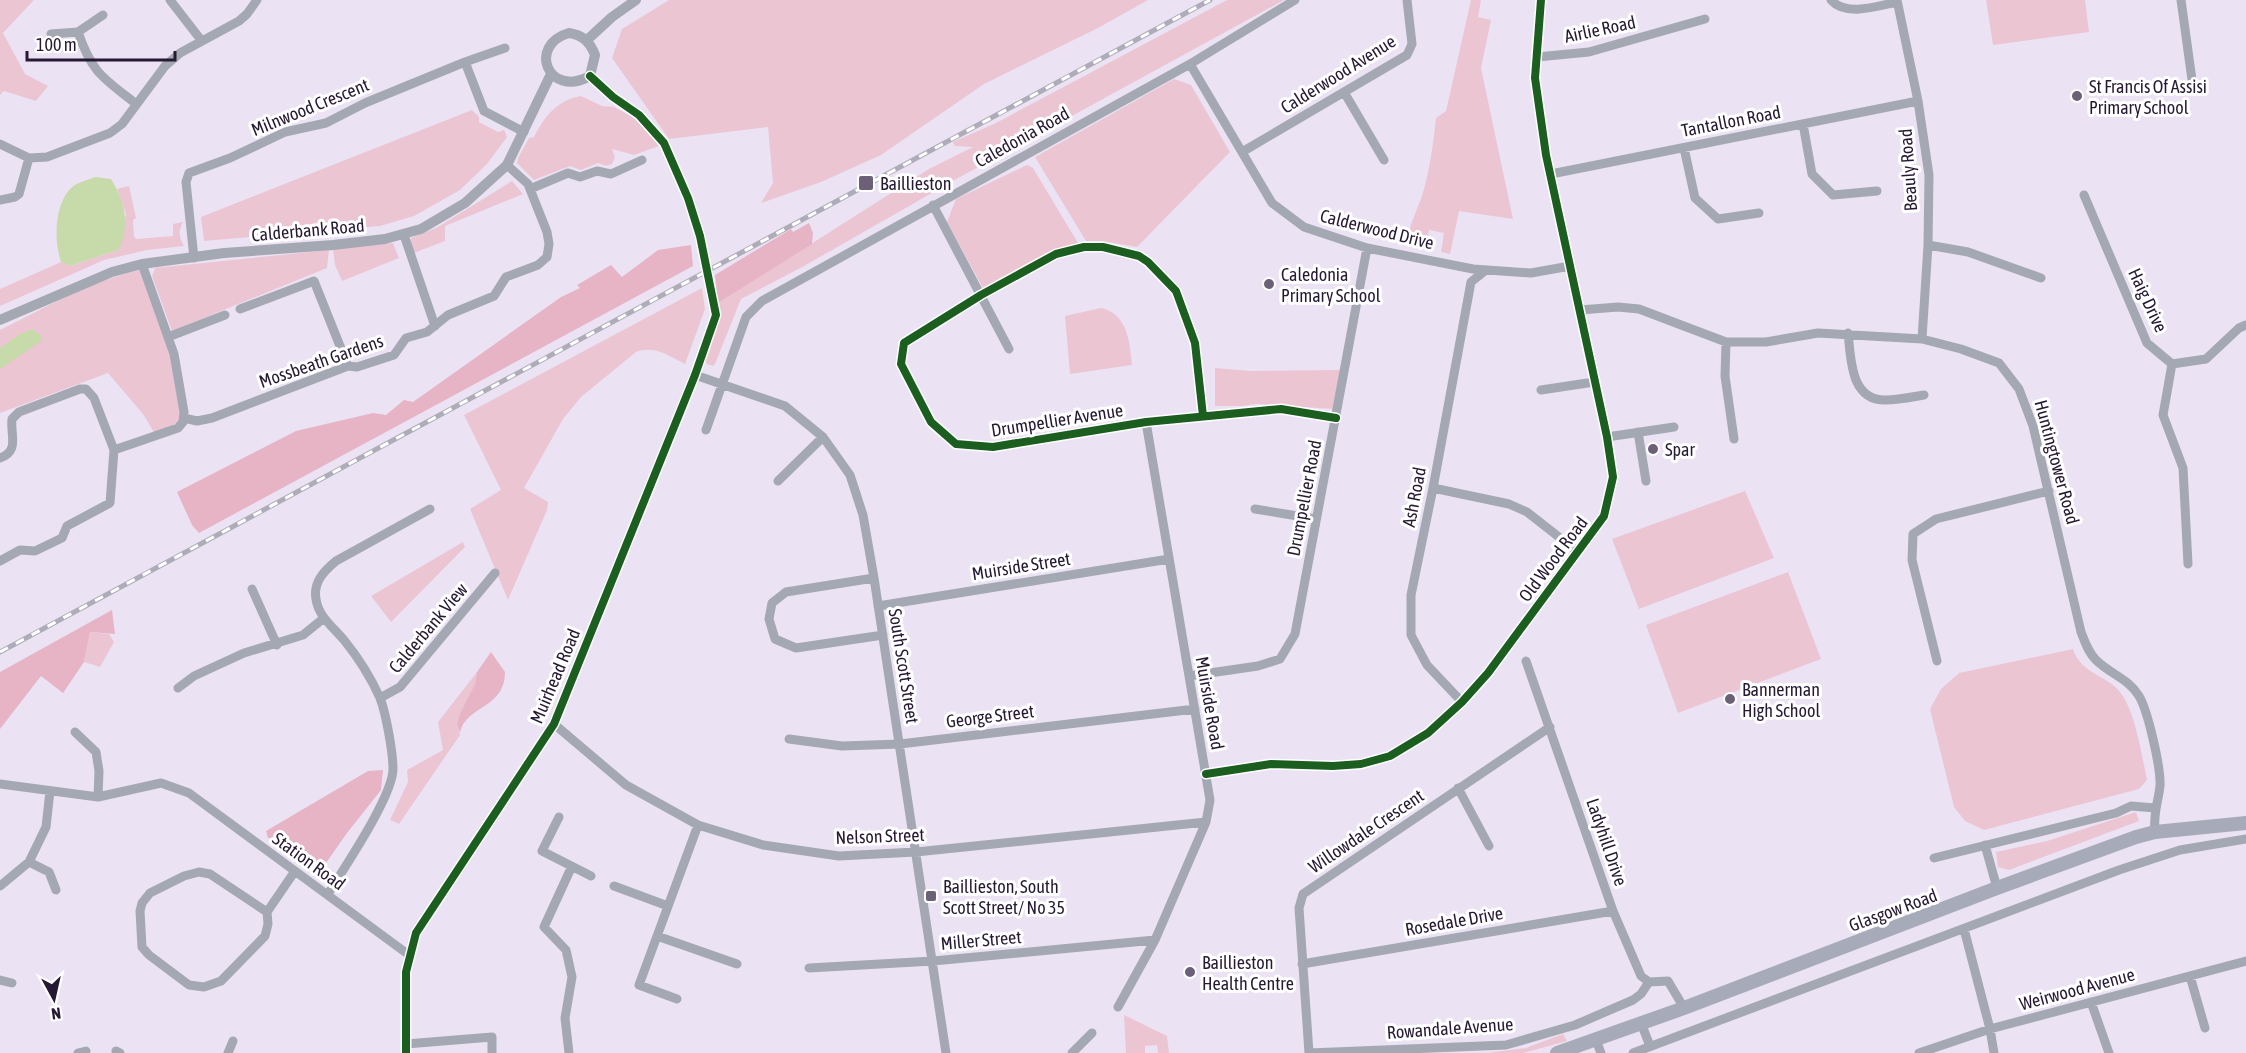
<svg xmlns="http://www.w3.org/2000/svg" width="2246" height="1053" font-family="'Asap Condensed',sans-serif">
<rect width="100%" height="100%" fill="#ebe3f4"/>
<!-- green -->
<path fill="#ecc5d3" d="M0 0H34L3 33 25 74 48 86 36 101 4 91 0 95Z
M669 0H1148L1098 28 984 84 881 155 821 182 761 203 773 183 768 127 669 139 612 58 622 29Z
M1227 0H1284L960 177 804 266 741 299 715 364 713 366 707 364 705 359H707L711 348 708 347 718 303 929 169 973 147 955 146 953 142 996 123Z
M1471 0H1481L1478 17 1491 20 1481 68 1513 219 1459 211 1450 254 1441 252 1444 233 1429 230 1426 248 1406 244C1409 227 1416 212 1422 196 1430 170 1433 144 1436 118L1446 111Z
M1986 0H2085L2089 32 1993 45Z
M1174 79 1191 85 1230 152 1137 247 1102 241H1086L1035 157Z
M581 96 602 106 614 107 634 118 659 146 634 155 612 149 615 157 612 164 606 166 598 163 581 170 570 166 534 180 517 163 518 158 529 138 534 137C544 117 557 100 581 96Z
M472 110 479 117V122L498 132 504 130 507 137 487 164 460 190 414 216 380 226 204 241 201 217Z
M1027 165 1033 168 1078 243 1055 250 984 290 947 222 956 199Z
M512 181 523 194 445 226V241L414 253 410 242 411 238 438 227Z
M129 186 136 218 133 220 134 237 137 239 173 236V224L183 222C178 231 179 237 184 246L147 250 104 260 0 306V289L61 262 70 266 118 250 126 214 117 189Z
M393 243 399 258 342 281 335 265 333 249Z
M329 250 327 268 172 331 152 276 155 268Z
M140 270C154 309 188 382 180 422L155 434 143 414 108 373 0 413V330C45 308 90 281 140 270Z
M702 288 705 309 685 364C669 356 654 345 636 352L581 397 563 419 524 488 548 502 547 510 508 600 470 509 501 490 464 415Z
M1101 308C1127 313 1130 342 1132 365L1070 374 1065 316Z
M1215 368 1251 371 1340 370 1333 409 1257 404 1241 406H1215Z
M1745 491 1774 558 1639 609 1612 539Z
M463 542 465 547 391 622 371 596Z
M1788 572 1821 659 1678 713 1646 625Z
M90 632 109 634 114 642 100 667 84 662Z
M2073 649C2081 674 2107 675 2120 692 2135 710 2142 756 2147 780L2139 789 1984 830 1965 821 1954 807 1930 709 1941 689 1959 673Z
M477 672 475 684 457 725 460 735 399 824 390 820 408 782 407 770 443 750 438 722Z
M2136 812 2139 821 2009 870 1998 867 1996 852 2047 841Z
M1124 1015 1167 1036 1169 1053H1158L1157 1045 1145 1046V1053H1126Z
M1563 1034 1567 1041 1523 1053H1487L1526 1048Z"/>
<!-- forest -->
<path fill="#e6b4c5" d="M809 223 813 233 812 244 718 303 715 275 791 229 793 232Z
M691 245 693 266 199 533 192 525 177 492 296 431 373 413 386 415 404 400 413 402 561 297 580 288 577 285 611 265 622 277 658 250Z
M112 610 115 634 90 632 84 662 63 693 41 676 0 729V672Z
M491 652 505 672C505 709 466 705 460 733L457 725 460 714 475 684 477 672Z
M383 770 381 790 347 833 319 873 276 840 268 838 266 831 368 771Z"/>
<!-- water -->
<path fill="#c7daaa" d="M95 177 111 179C125 201 131 227 118 250L70 266 61 262C54 241 54 207 70 189 75 183 88 180 95 177Z
M33 329 41 336V341L0 369V348L20 334Z"/>
<g fill="none" stroke-linecap="round" stroke-linejoin="round">
<!-- minor -->
<path stroke="#a4a8b3" stroke-width="9" d="M170 0 201 40
M1831 0C1846 17 1878 6 1897 2
M1897 0 1918 101 1929 175 1928 245 1922 339
M2181 0 2193 87
M78 32C92 73 103 78 135 103
M51 34 78 32 103 15
M1537 57 1589 52 1705 19
M465 62 505 48
M1190 64 1272 203 1304 227 1367 248 1473 269 1531 273 1570 266
M1344 92 1384 160
M1803 124 1812 174 1833 195 1877 191
M0 144 29 158 47 157 110 133 122 124 165 66 180 53 239 21 247 14 257 0
M1684 148 1695 198 1718 219 1759 213
M1242 152 1407 55 1412 44 1407 0
M1551 174 1918 101
M530 189 568 173 580 177 597 171 611 174 642 160
M2084 195 2147 343 2172 364 2206 359 2239 328 2246 325
M0 200 15 197 19 194 29 158
M933 205 1009 349
M404 235 435 326
M1928 245 1968 252 2041 278
M194 258 186 182 189 173 230 158 285 132 326 123 365 103 465 62 484 111 524 132
M240 309 314 281 348 366
M1580 310 1618 307 1639 309 1726 342H1766L1818 333 1922 339 1961 349 1999 363 2019 389 2033 426 2081 632C2085 642 2088 652 2096 660 2110 674 2128 678 2139 696 2148 711 2161 768 2160 786 2158 803 2153 814 2155 832
M1848 333C1851 358 1850 401 1886 400 1898 400 1912 397 1924 395
M168 337 225 315
M1726 342 1725 376 1734 439
M2172 364 2163 415 2183 468 2188 564
M695 375 785 406 823 437 850 475 863 515 874 578 946 1053
M1541 390 1594 382
M1203 416 1195 343 1176 291 1148 262 1139 256 1103 247H1084L1056 254 981 295 904 343 901 364 931 422 956 444 993 447 1146 422 1281 409 1336 418
M184 418 197 421 212 418 348 366 357 367 394 355 406 338 427 332 448 315 494 296 506 277 538 265 547 257 549 244 547 232 528 184 507 165
M706 430 746 317 762 301 1190 64 1295 0
M1638 432 1646 481
M1607 437 1674 427
M0 458C20 451 10 435 12 419L19 412 80 389H86L94 398 114 450
M778 481 823 437
M1433 488 1509 504 1527 512 1578 552
M1255 509 1316 519
M0 561 20 550 35 551 62 538 67 526 110 503 114 450 178 428 183 422 184 412 174 354 142 264
M874 578 786 592 772 603 769 619 775 639 796 648 883 635
M252 589 277 645
M878 606 1169 559
M1526 661 1613 911 1641 976 1649 982 1668 981 1684 1008
M1937 661 1912 560 1913 534 1936 519 2049 491
M1189 676 1258 666 1280 659 1295 634 1367 248
M178 688 194 676 244 653 303 635 324 618
M380 698 400 687 495 573
M1462 702 1427 665 1411 635V595L1433 488 1471 282 1486 270
M554 724 626 785 698 825 763 845 839 856 916 852 1206 822
M1550 727 1303 894 1299 908 1309 1053 1506 1045 1575 1025 1633 1000 1641 994 1649 982
M75 732 96 752 99 771 98 797
M789 739 842 746 900 744 1195 709
M1206 774 1271 764 1333 766 1361 764 1390 756 1428 733 1462 702 1488 673 1604 516 1613 477 1607 437 1546 155 1535 78 1541 0
M0 784 98 797 161 783 189 793 409 955
M1458 788 1489 846
M559 817 542 851 591 876
M1985 845 1997 888
M1934 858 2116 813 2131 806 2155 808
M29 862 49 872 56 890
M0 886 29 862 46 827 50 791
M614 886 668 906
M328 894C344 868 393 796 393 769 393 753 386 713 380 698 371 678 357 656 344 640 333 627 318 616 316 599 313 582 324 571 336 561L430 509
M267 912 210 874 199 872 184 876 150 893 142 903 140 911 142 947 149 955 189 985 204 987 221 981 265 936 268 924 267 912 295 871
M1964 929 1990 1029 1994 1053
M657 936 737 964
M1302 964 1613 911
M809 968 933 961 1155 940
M2190 976 2205 1028
M0 980 12 983
M677 999 639 985 698 825
M2091 1002 2109 1053
M1118 1007 1155 940 1206 822 1210 800 1146 422
M1641 1023 1650 1046
M1596 1040 1601 1053
M406 1044 492 1037V1053
M116 1051 120 1053
M78 1053 86 1051
M228 1053 233 1041
M569 1053 565 1018 572 977 566 950 544 927 572 866
M1072 1053 1092 1033
M1633 1053 2119 870 2180 850 2246 839
M1919 1053 1990 1029 2246 961"/>
<!-- tertiary -->
<path stroke="#a4a8b3" stroke-width="10" d="M569 33C583 35 590 42 595 55L590 76C548 99 527 45 569 33Z
M587 40 612 17 636 0
M590 76 613 97 639 115 664 143 688 198 700 236
M0 320 112 272 142 264 224 253 333 245 385 239 421 229 465 203 507 165 551 74
M406 1053V972L416 933 554 724 699 364 716 315 712 294"/>
<!-- primary -->
<path stroke="#a7aab8" stroke-width="14" d="M1557 1053 1684 1008 1997 888 2136 837 2155 832 2246 823"/>
<!-- rail casing -->
<g stroke="#aeacb8" stroke-width="5">
<path id="rail" d="M0 652 1210 0"/>
</g>
<!-- rail -->
<use href="#rail" stroke="#fff" stroke-width="3" stroke-dasharray="9" stroke-linecap="butt"/>
<!-- tertiary-bridge -->
<path stroke="#a4a8b3" stroke-width="10" d="M700 236 712 294"/>
<!-- cycleway casing -->
<g stroke="#fff" stroke-width="11">
<path id="cycleway" d="M1203 416 1195 343 1176 291 1148 262 1139 256 1103 247H1084L1056 254 981 295 904 343 901 364 931 422 956 444 993 447 1146 422 1281 409 1336 418
M1206 774 1271 764 1333 766 1361 764 1390 756 1428 733 1462 702 1488 673 1604 516 1613 477 1607 437 1546 155 1535 78 1541 0
M406 1053V972L416 933 554 724 695 375 716 315 700 236 688 198 664 143 639 115 613 97 590 76"/>
</g>
<!-- cycleway -->
<use href="#cycleway" stroke="#1b5e20" stroke-width="8"/>
</g>
<!-- markers -->
<g fill="#6b6077" stroke="#fff" stroke-width="2">
<circle cx="2077" cy="96" r="6"/>
<rect x="858" y="175" width="16" height="16" rx="3"/>
<circle cx="1269" cy="284" r="6"/>
<circle cx="1653" cy="449" r="6"/>
<circle cx="1730" cy="699" r="6"/>
<rect x="925" y="890" width="12" height="12" rx="3"/>
<circle cx="1190" cy="972" r="6"/>
</g>
<g text-anchor="middle" dominant-baseline="central" stroke-width="6" stroke-linejoin="round" paint-order="stroke">
<!-- street labels -->
<g font-size="18" fill="#261933" stroke="#fff">
<text transform="translate(1600 29) rotate(-12)">Airlie Road</text>
<text transform="translate(1338 74) rotate(-32)">Calderwood Avenue</text>
<text transform="translate(310 107) rotate(-22)">Milnwood Crescent</text>
<text transform="translate(1731 121) rotate(-11)">Tantallon Road</text>
<text transform="translate(1022 137) rotate(-29)">Caledonia Road</text>
<text transform="translate(1908 170) rotate(-94)">Beauly Road</text>
<text transform="translate(1377 229) rotate(14)">Calderwood Drive</text>
<text transform="translate(308 230) rotate(-5)">Calderbank Road</text>
<text transform="translate(2148 300) rotate(65)">Haig Drive</text>
<text transform="translate(321 361) rotate(-19)">Mossbeath Gardens</text>
<text transform="translate(1057 420) rotate(-9)">Drumpellier Avenue</text>
<text transform="translate(2057 462) rotate(75)">Huntingtower Road</text>
<text transform="translate(1414 497) rotate(-79)">Ash Road</text>
<text transform="translate(1304 498) rotate(-79)">Drumpellier Road</text>
<text transform="translate(1553 559) rotate(-53)">Old Wood Road</text>
<text transform="translate(1021 566) rotate(-9)">Muirside Street</text>
<text transform="translate(428 628) rotate(-50)">Calderbank View</text>
<text transform="translate(904 666) rotate(81)">South Scott Street</text>
<text transform="translate(555 676) rotate(-67)">Muirhead Road</text>
<text transform="translate(1210 703) rotate(80)">Muirside Road</text>
<text transform="translate(990 716) rotate(-7)">George Street</text>
<text transform="translate(1366 831) rotate(-34)">Willowdale Crescent</text>
<text transform="translate(880 836) rotate(-2)">Nelson Street</text>
<text transform="translate(1607 842) rotate(71)">Ladyhill Drive</text>
<text transform="translate(309 861) rotate(36)">Station Road</text>
<text transform="translate(1893 910) rotate(-20)">Glasgow Road</text>
<text transform="translate(1454 921) rotate(-10)">Rosedale Drive</text>
<text transform="translate(981 940) rotate(-5)">Miller Street</text>
<text transform="translate(2077 989) rotate(-15)">Weirwood Avenue</text>
<text transform="translate(1450 1028) rotate(-4)">Rowandale Avenue</text>
</g>
<!-- poi labels -->
<g font-size="18" fill="#261933" stroke="#fff" text-anchor="start">
<text x="2089" y="86">St Francis Of Assisi<tspan x="2089" dy="21">Primary School</tspan></text>
<text x="880" y="183">Baillieston</text>
<text x="1281" y="274">Caledonia<tspan x="1281" dy="21">Primary School</tspan></text>
<text x="1665" y="449">Spar</text>
<text x="1742" y="689">Bannerman<tspan x="1742" dy="21">High School</tspan></text>
<text x="943" y="886">Baillieston, South<tspan x="943" dy="21">Scott Street/ No 35</tspan></text>
<text x="1202" y="962">Baillieston<tspan x="1202" dy="21">Health Centre</tspan></text>
</g>
</g>
<!-- north arrow -->
<g transform="translate(54 999) rotate(172)" stroke="#ffffff" stroke-width="4.5" paint-order="stroke">
<path d="M0-4.5L10 22L0 15L-10 22Z" fill="#261933"/>
<text y="-9" font-size="16" font-weight="bold" text-anchor="middle" fill="#261933">N</text>
</g>
<!-- scale -->
<path d="M27 51v9h148v-9" fill="none" stroke="#261933" stroke-width="3"/>
<text x="36" y="51" font-size="18" fill="#261933" stroke="#ffffff" stroke-width="4.5" paint-order="stroke">100 m</text>
</svg>
